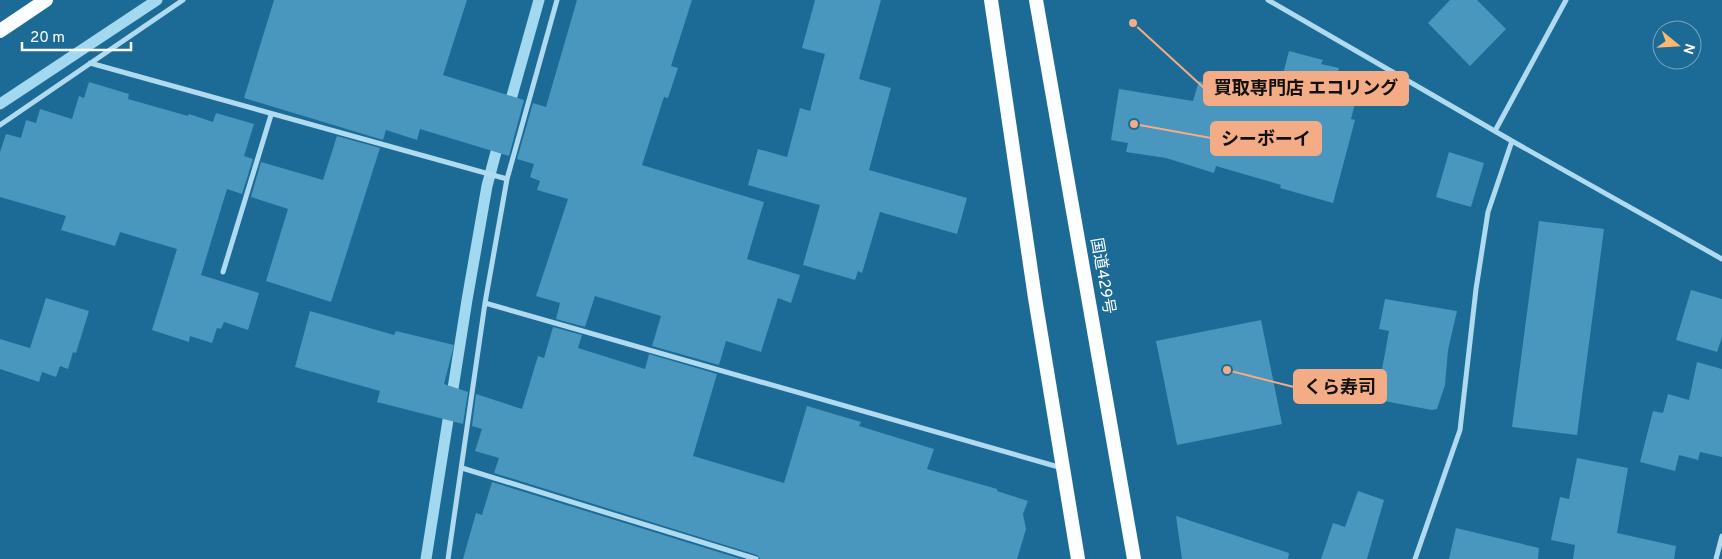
<svg xmlns="http://www.w3.org/2000/svg" width="1722" height="559" font-family="Overpass,'Noto Sans JP',sans-serif">
<rect width="100%" height="100%" fill="#1c6b96"/>
<g fill="none" stroke-linecap="round" stroke-linejoin="round">
<!-- stream -->
<path stroke="#a3d8f1" stroke-width="11" d="M0 104 157 0
M508 110 539 0
M426 559 467 300 487 186 500 137"/>
</g>
<!-- building -->
<path fill="#4996be" d="M274 0H467L443 75 524 100 509 156 420 129 417 140 386 130 383 140 244 98Z
M577 0H692L671 66 678 68 668 98 664 97 642 165 764 202 747 259 800 275 791 303 778 298 761 352 726 341 719 365 652 346 661 316 595 296 585 327 556 319 560 303 536 296 568 199 537 190 540 181 530 177 534 164 517 159 533 103 546 107Z
M815 0H881L859 79 891 88 869 170 967 198 957 234 880 212 862 273 858 271 855 280 803 265 820 205 748 185 758 149 787 157 800 108 810 111 825 54 802 48Z
M1450 0H1477L1506 29 1470 66 1428 23Z
M1289 51 1323 60 1321 64 1339 68 1335 81 1359 88 1351 119 1355 120 1333 203 1280 188 1281 185 1216 166 1214 173 1166 158 1126 152 1128 143 1111 140 1119 89 1193 101 1199 81 1275 104Z
M89 82 129 94 128 99 188 116 189 114 213 122 216 113 254 124 244 156 253 159 242 194 227 189 201 275 259 293 248 330 224 322 221 329 217 328 212 343 190 336 189 342 152 330 177 249 120 232 115 246 61 230 66 216 0 197V152L6 134 21 138 26 120 36 123 40 109 72 119 79 96 84 98Z
M337 136 380 148 331 302 266 281 288 209 251 197 261 162 323 180Z
M1449 152 1484 163 1471 207 1436 197Z
M1539 221 1604 229 1577 435 1512 427Z
M1691 290 1722 299V337L1717 352 1676 340Z
M46 298 89 311 76 353 73 352 68 369 60 366 56 377 42 372 39 382 0 369V339L30 348Z
M1385 299 1457 311 1448 350 1445 385 1437 409 1432 410 1384 401 1387 392 1378 391 1389 331 1379 329Z
M310 311 394 335 396 331 454 345 444 384 468 392 463 424 377 402 380 391 295 367Z
M1261 320 1282 424 1177 445 1156 341Z
M553 327 582 335 578 348 645 369 649 354 717 374 693 456 784 483 807 406 861 422 859 426 934 449 927 469 997 489V491L1028 501 1023 514 1026 529 1017 559H760L757 555 494 473 499 458 475 451 482 429 472 426 476 394 522 409 538 356 544 358Z
M1697 362 1722 369V457L1700 452 1698 460 1679 455 1675 471 1640 462 1653 411 1663 413 1668 394 1689 400Z
M1577 458 1628 468 1617 533 1676 546 1674 559H1573L1575 545 1551 540 1560 497 1569 499Z
M492 482 741 559H463L476 513 482 515Z
M1358 491 1384 500 1367 559H1321L1333 523 1345 527Z
M1176 516 1289 553 1288 559H1182Z
M1456 528 1539 548 1538 559H1449Z"/>
<g fill="none" stroke-linecap="round" stroke-linejoin="round">
<!-- minor -->
<path stroke="#b0daf0" stroke-width="5" d="M1268 0 1512 141 1722 259
M90 63 507 179
M0 125 183 0
M1495 131 1566 0
M223 272 271 115
M485 303 1062 468
M462 468 756 559
M448 559 485 303 507 179 557 0
M1415 559 1460 430 1476 289 1488 212 1512 141
M1716 559 1722 536"/>
<!-- trunk -->
<path stroke="#fcfeff" stroke-width="14" d="M991 0 1035 298 1078 559
M1036 0 1134 559
M0 31 46 0"/>
</g>
<g text-anchor="middle" dominant-baseline="central" stroke-width="4" stroke-linejoin="round" paint-order="stroke">
<!-- street labels -->
<g font-size="16" fill="#fff" stroke="#1c6b96">
<text transform="translate(1102 276) rotate(80)">国道429号</text>
</g>
</g>
<!-- callouts -->
<path fill="none" stroke="#f4ac86" stroke-width="2" d="M1133 23L1204 88M1134 124L1211 138M1227 370L1294 387"/>
<g fill="#f4ac86" stroke="#1c6b96" stroke-width="2">
<circle cx="1133" cy="23" r="5"/>
<circle cx="1134" cy="124" r="5"/>
<circle cx="1227" cy="370" r="5"/>
</g>
<g fill="#f4ac86" stroke="#f4ac86" stroke-width="2">
<rect x="1204" y="72" width="204" height="33" rx="5"/>
<rect x="1211" y="122" width="110" height="33" rx="5"/>
<rect x="1294" y="370" width="92" height="33" rx="5"/>
</g>
<g font-size="18" text-anchor="middle" font-weight="bold" fill="#111">
<text x="1306" y="94">買取専門店 エコリング</text>
<text x="1266" y="145">シーボーイ</text>
<text x="1340" y="393">くら寿司</text>
</g>
<!-- north arrow -->
<g transform="translate(1677 45) rotate(108)"><circle r="24" fill="#1c6b96" stroke="#77a6c0"/>
<path d="M0-4L9 19L0 12L-9 19Z" fill="#ffb76f"/>
<text y="-8" font-size="14" font-weight="bold" text-anchor="middle" fill="#ffffff">N</text>
</g>
<!-- scale -->
<path d="M22 42v8h109v-8" fill="none" stroke="#ffffff" stroke-width="2.5"/>
<text x="30" y="42" font-size="15" fill="#ffffff" stroke="#1c6b96" stroke-width="4" paint-order="stroke">20 m</text>
</svg>
